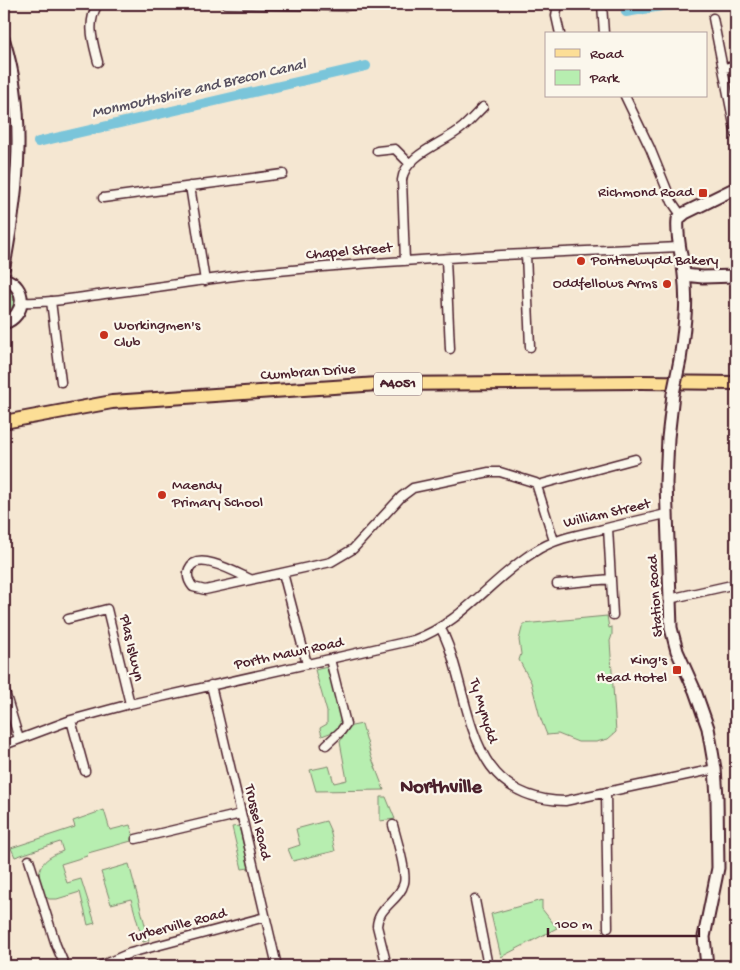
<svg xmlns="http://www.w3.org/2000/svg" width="740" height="970" font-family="'Gochi Hand',sans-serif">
<rect width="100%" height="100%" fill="#f5e7d2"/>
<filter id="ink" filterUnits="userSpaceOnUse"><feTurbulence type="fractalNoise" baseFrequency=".02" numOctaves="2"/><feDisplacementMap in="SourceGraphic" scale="10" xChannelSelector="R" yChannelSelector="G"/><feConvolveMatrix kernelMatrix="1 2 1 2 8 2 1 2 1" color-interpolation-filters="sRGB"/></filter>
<g filter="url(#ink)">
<!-- green -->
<path fill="#b7eeb0" stroke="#80866e" d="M4 287C17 293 17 308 4 315Z
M607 616 609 628 612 627V635L610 641 616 732 608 739 596 742H578L558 734 547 735 540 717 531 682 519 660 521 654 519 640 523 624Z
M327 667 342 723 340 729 322 736 320 728 327 724V712L315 670Z
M362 724 371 756 384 790 316 791 310 770 329 766 334 783 347 780 340 742 347 727Z
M380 797H386L395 819 380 821Z
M104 810 110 830 130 825 135 840 88 853 87 856 61 864 67 883 81 879 95 923 88 925 80 892 57 899H49C44 896 42 892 41 886 35 866 45 858 63 851L60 842 15 857 11 848 75 827 73 821Z
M326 821 330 830 335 851 293 861 288 849 300 845 296 829Z
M239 826 249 868 242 869 232 827Z
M129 864 149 940 143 942 131 899 111 904 101 872Z
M542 900V909L557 928 501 957 491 914Z"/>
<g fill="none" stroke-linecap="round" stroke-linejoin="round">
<!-- canal -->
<path stroke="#7ac5da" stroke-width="10" d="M626 12 673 4
M38 142 366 66"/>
<!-- street casing -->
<g stroke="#4a1f2b" stroke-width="11">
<path id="street" d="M98 4C86 23 93 42 98 62
M226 4 341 6 379 4
M558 4 556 16 560 34
M602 4 604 34
M713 18 736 135
M723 68 736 66
M625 96 650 148 672 202 681 215
M377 151 395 149 409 163
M190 186 205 281
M103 198 283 174
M526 254 530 347
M446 259 450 349
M405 261 402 180C405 154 445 143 463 127 470 121 476 114 483 107
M51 301 61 382
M22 302C49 303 77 298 104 294 153 288 201 280 250 274 393 259 536 253 679 247
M538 485 635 459
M608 528 613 615
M283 573 307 664
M250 579C237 573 197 550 189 569 186 576 189 582 193 587L205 590 331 562 353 549 401 497 413 488 489 472H500L536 483 554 541
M557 584 611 579
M669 599 736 584
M68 619 107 609 130 704
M440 627C448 641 452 655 456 670 474 735 482 799 565 801L715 769
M211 685 277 966
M4 689 19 739
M71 720 85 771
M4 745 71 720 130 704 414 640C462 623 492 578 534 552 554 539 576 535 599 530 622 524 644 519 666 514
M326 745 341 731 346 724 330 659
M606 792 608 928
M136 839 241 814
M29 860 56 945 65 966
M475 900 488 966
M100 966 130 953 265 917
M387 966 377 926C378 907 400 900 404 883 407 872 396 837 393 825"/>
</g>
<!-- secondary casing -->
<g stroke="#4a1f2b" stroke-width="15">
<path id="secondary" d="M4 41C27 116 18 190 4 266
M684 275 703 277 736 276
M4 279C28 286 26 316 4 323
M680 360C684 329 688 305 684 274 682 255 676 238 678 219L685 213 736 188
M673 394 668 438 666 483 671 628 677 651 695 691 708 728 715 769 717 797 718 868 704 937 707 966"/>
</g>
<!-- primary casing -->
<g stroke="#4a1f2b" stroke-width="16">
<path id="primary" d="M4 422 112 402 378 384 641 382 736 383"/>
</g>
<!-- street -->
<use href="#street" stroke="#fbf7ec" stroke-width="8"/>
<!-- secondary -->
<use href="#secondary" stroke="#fbf7ec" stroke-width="11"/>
<!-- primary -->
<use href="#primary" stroke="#fcde96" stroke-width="12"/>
<!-- secondary-bridge casing -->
<g stroke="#4a1f2b" stroke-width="15" stroke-linecap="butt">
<path id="secondary-bridge" d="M673 394 680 360"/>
</g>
<!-- secondary-bridge -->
<use href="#secondary-bridge" stroke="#fbf7ec" stroke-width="11"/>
</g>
</g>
<!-- markers -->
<g fill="#c8321e" stroke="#fbf7ec" stroke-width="2">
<rect x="698" y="188" width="10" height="10" rx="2.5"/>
<circle cx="581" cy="261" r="5"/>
<circle cx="667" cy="284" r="5"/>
<circle cx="104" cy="335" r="5"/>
<circle cx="162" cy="495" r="5"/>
<rect x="672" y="665" width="10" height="10" rx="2.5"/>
</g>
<g text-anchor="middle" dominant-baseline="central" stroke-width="4.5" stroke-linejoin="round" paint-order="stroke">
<!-- shield labels -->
<rect fill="#fbf7ec" stroke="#7f6065" stroke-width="1" x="374" y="372.5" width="48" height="23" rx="4"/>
<g font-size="14" font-weight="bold" fill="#4a1f2b">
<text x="398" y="384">A4051</text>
</g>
<!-- poi labels -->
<g font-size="15" fill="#4a1f2b" stroke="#fbf7ec" text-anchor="end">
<text x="693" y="193">Richmond Road</text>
<text x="591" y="261" text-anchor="start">Pontnewydd Bakery</text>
<text x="657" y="284">Oddfellows Arms</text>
<text x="114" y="326" text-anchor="start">Workingmen's<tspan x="114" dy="17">Club</tspan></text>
<text x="172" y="486" text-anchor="start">Maendy<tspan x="172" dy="17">Primary School</tspan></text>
<text x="667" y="661">King's<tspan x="667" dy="17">Head Hotel</tspan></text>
</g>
<!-- street labels -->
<g font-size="15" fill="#4a1f2b" stroke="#fbf7ec">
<text transform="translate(349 252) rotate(-5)">Chapel Street</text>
<text transform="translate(308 373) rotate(-4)">Cwmbran Drive</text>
<text transform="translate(607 514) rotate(-13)">William Street</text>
<text transform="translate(656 596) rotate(-94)">Station Road</text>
<text transform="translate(131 648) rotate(77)">Plas Islwyn</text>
<text transform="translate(289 654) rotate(-12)">Porth Mawr Road</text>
<text transform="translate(483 711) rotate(73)">Ty Mynydd</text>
<text transform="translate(257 822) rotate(77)">Trussel Road</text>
<text transform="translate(178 926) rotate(-15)">Turberville Road</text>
</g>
<!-- water labels -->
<g font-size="16" font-style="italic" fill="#585160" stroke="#fbf7ec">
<text transform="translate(199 90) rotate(-13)">Monmouthshire and Brecon Canal</text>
</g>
<!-- district labels -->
<g font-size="20" font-weight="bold" fill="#4a1f2b" stroke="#fbf7ec">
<text x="441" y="788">Northville</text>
</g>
</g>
<!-- margin -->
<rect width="740" height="970" fill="none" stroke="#fbf7ec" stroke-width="20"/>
<rect x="10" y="10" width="720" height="950" fill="none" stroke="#4a1f2b" stroke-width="2" filter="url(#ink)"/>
<!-- legend -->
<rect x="545" y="32" width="162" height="65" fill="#fbf7ec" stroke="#b4a19f"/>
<rect x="555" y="49" width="25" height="8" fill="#fcde96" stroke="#b4a19f"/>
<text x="590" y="58" font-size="15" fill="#4a1f2b">Road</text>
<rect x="555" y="70" width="25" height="15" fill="#b7eeb0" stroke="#b4a19f"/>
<text x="590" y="82" font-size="15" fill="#4a1f2b">Park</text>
<!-- scale -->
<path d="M548 928v8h151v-8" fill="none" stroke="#4a1f2b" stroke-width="2.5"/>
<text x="555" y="928" font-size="15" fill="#4a1f2b" stroke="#fbf7ec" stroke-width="4" paint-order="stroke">100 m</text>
</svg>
